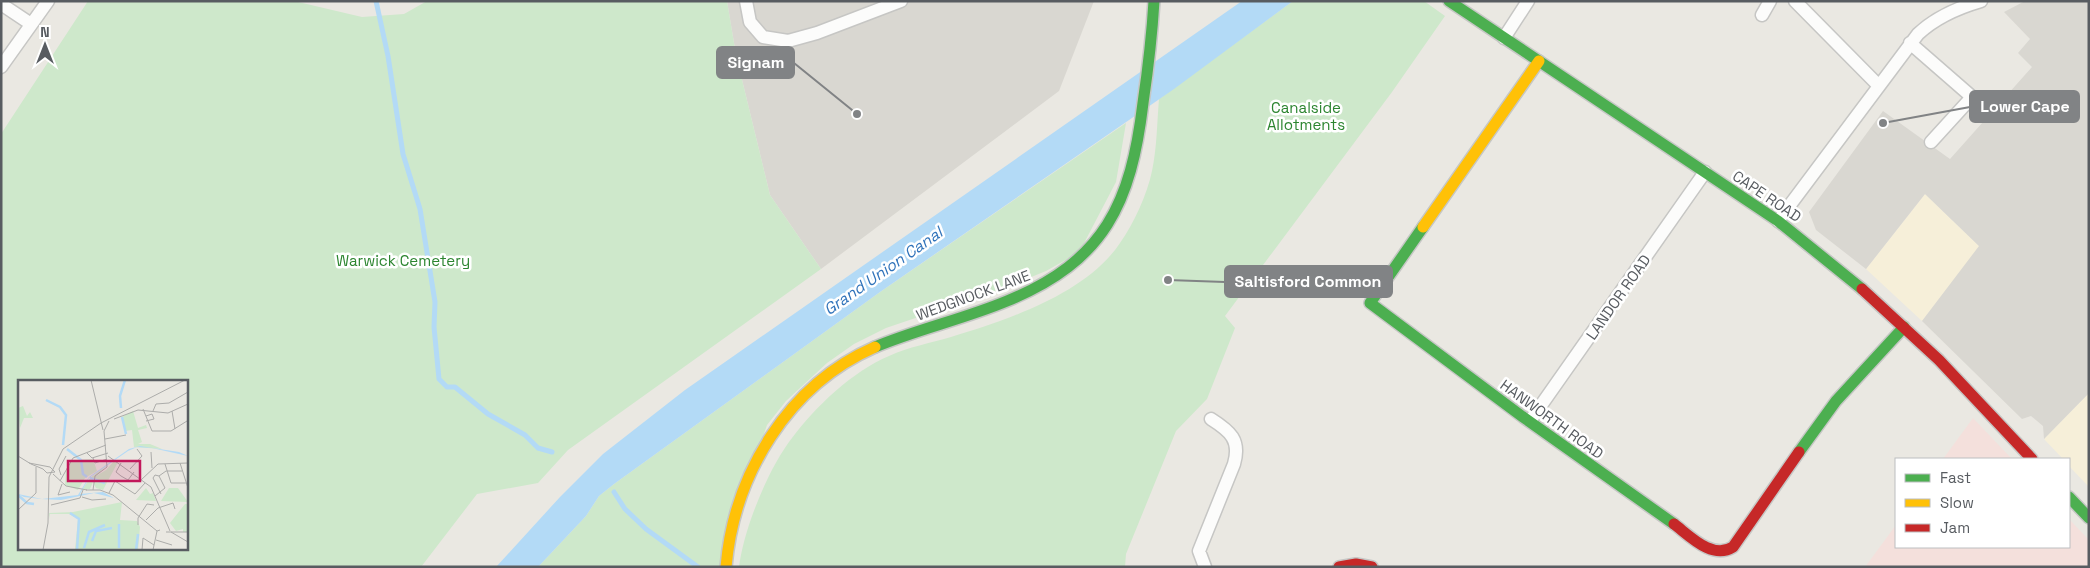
<svg xmlns="http://www.w3.org/2000/svg" width="2090" height="568" font-family="'Space Grotesk',sans-serif">
<rect width="100%" height="100%" fill="#eae8e2"/>
<!-- commercial -->
<path fill="#f6efd9" d="M1925 194 1980 247 1922 321 1866 269Z
M2089 393V487L2069 466V459H2063L2044 439Z"/>
<!-- industrial -->
<path fill="#d9d7d1" d="M727 1H1094L1059 91 821 269 770 195 736 55Z
M2025 1H2089V393L2044 439 2043 426 2031 416 2022 419 1922 321 1979 246 1925 194 1866 269 1816 230 1809 212 1883 111 1950 159 2032 67 2018 53 2030 39 2004 12Z"/>
<!-- medical -->
<path fill="#f4e0dc" d="M1973 418 2012 459H1943Z
M2069 519 2089 540V567H1865L1896 525V547H2069Z"/>
<!-- green -->
<path fill="#cee8cb" fill-rule="evenodd" d="M88 1H294L362 17 404 14 427 1H727L736 55 770 195 821 269 568 450 538 483 477 494 421 567H1V134ZM19 382H186V549H19Z
M1293 1H1424L1445 16 1392 92 1225 316 1235 328 1207 399 1176 431 1126 554 1125 567H739C744 528 768 469 792 438 815 407 853 371 889 356 909 347 930 343 951 337 1007 320 1086 294 1120 243 1134 223 1147 195 1152 171 1157 148 1157 122 1159 99Z
M1126 123 1116 182 1082 247 1071 257 1046 271 1004 288 886 328 854 344 827 363 786 401 767 425 719 567H538L586 516 599 496 614 484 880 292Z"/>
<!-- water -->
<path fill="#b3daf6" d="M1242 1H1293L1174 89 880 292 614 484 599 496 586 516 538 567H496L560 497 603 454 685 390Z"/>
<g fill="none" stroke-linecap="round" stroke-linejoin="round">
<!-- stream -->
<path stroke="#b3daf6" stroke-width="5" d="M376 1 388 56 403 154 420 209 435 302 434 327 439 379 447 387H455L488 414 525 435 538 448 552 452
M614 492 625 509 646 529 698 567"/>
<!-- street casing -->
<g stroke="#c6c6c4" stroke-width="15">
<path id="street" d="M746 1 750 22 763 37 788 41 817 33 901 1
M1795 1 1879 86
M1 4 31 24
M1762 15 1770 1
M1504 38 1528 1
M1910 43 1972 97 1931 142
M1 67 48 1
M1778 221 1918 34C1936 17 1957 8 1981 1
M1530 421 1705 172
M1205 567 1199 551 1234 464C1241 440 1230 431 1211 419"/>
</g>
<!-- fast casing -->
<g stroke="#c6c7c5" stroke-width="14">
<path id="fast" d="M1449 1 1778 221 1862 289
M1423 227 1370 303 1523 417 1674 524
M875 347C918 329 964 319 1007 301 1105 261 1131 203 1143 103 1148 69 1152 35 1154 1
M1799 452 1836 401 1904 327
M2069 497 2089 518"/>
</g>
<!-- slow casing -->
<g stroke="#c6c7c5" stroke-width="14">
<path id="slow" d="M1423 227 1539 61
M726 567C734 474 788 385 875 347"/>
</g>
<!-- jam casing -->
<g stroke="#c6c7c5" stroke-width="14">
<path id="jam" d="M1862 289 1939 360 2032 459
M1674 524C1690 536 1712 560 1733 547L1799 452
M1339 567 1356 564 1372 567"/>
</g>
<!-- street -->
<use href="#street" stroke="#fcfcfb" stroke-width="12"/>
<!-- fast -->
<use href="#fast" stroke="#4caf50" stroke-width="11"/>
<!-- slow -->
<use href="#slow" stroke="#ffc107" stroke-width="11"/>
<!-- jam -->
<use href="#jam" stroke="#c62828" stroke-width="11"/>
</g>
<g text-anchor="middle" dominant-baseline="central" stroke-width="5" stroke-linejoin="round" paint-order="stroke">
<!-- park labels -->
<g font-size="15" fill="#2c8530" stroke="#fff">
<text x="1306" y="107">Canalside<tspan x="1306" dy="17">Allotments</tspan></text>
<text x="403" y="260">Warwick Cemetery</text>
</g>
<!-- street labels -->
<g font-size="15" fill="#585c61" stroke="#fff">
<text transform="translate(1767 196) rotate(34)">CAPE ROAD</text>
<text transform="translate(973 295) rotate(-20)">WEDGNOCK LANE</text>
<text transform="translate(1618 297) rotate(-55)">LANDOR ROAD</text>
<text transform="translate(1552 419) rotate(36)">HANWORTH ROAD</text>
</g>
<!-- water labels -->
<g font-size="16" font-style="italic" fill="#3073ba" stroke="#fff">
<text transform="translate(883 271) rotate(-35)">Grand Union Canal</text>
</g>
</g>
<!-- overview -->
<g transform="translate(18 380)">
<rect width="170" height="170" fill="#eae8e2"/>
<path d="M5 26 9 36 12 32 15 38H6L2 48 0 28ZM115 31 120 48 128 45 129 48 120 50 124 62 120 64H132L144 69 116 67 114 50 107 51 104 37ZM75 79 79 91 67 98 60 110 47 105 48 89 54 80ZM97 80 100 82 85 110 78 108 75 102 72 109 64 110 72 98 89 85 78 96 88 90ZM128 108 132 114 135 113 138 121 118 120ZM151 108H160L170 122 143 121ZM104 122 102 140 119 141 122 147 120 170H57L60 139 51 134H32V139L31 133 55 132ZM167 124H170V152H165V149L158 151 152 143Z" fill="#cee8cb"/>
<path d="M122 66 161 72 170 76 134 68 119 67 110 71 71 98 62 114 85 112 96 118 76 113 43 120 23 119 6 117 0 114 24 119 60 115 71 97 111 69Z" fill="#b3daf6"/>
<path fill="none" stroke="#b3daf6" stroke-width="2.5" d="M28 20 42 27 48 35 45 65M103 28 102 16 107 0M104 37 108 54M49 69 63 80 65 94 69 97M72 98 87 103M0 115 9 123 16 124M52 133 61 139 59 170M74 161 78 151 94 148M66 168 71 152 87 145M101 168V144M118 170 120 154"/>
<path fill="none" stroke="#acacaa" stroke-width="1" d="M73 0 85 50M125 29 134 51H153L169 41M135 31 138 24 151 23 170 12M154 31 157 49M96 39 120 30 150 33 170 24M128 41 136 39 134 34 128 36M87 59 108 55M133 72 134 88M69 73 74 78 90 73M0 76 13 84 25 89 29 93 37 92 32 87 11 83M90 76 133 107 152 151M75 78 77 83 89 79M103 83 98 92 103 96 110 100 116 92M162 83 170 108M147 84 153 103H168M112 89 124 76 119 69M35 94 48 106 69 110M43 95 41 89 48 76M141 96 137 95 135 98 143 114M141 96 148 91H164M123 100 140 84 170 83M42 101 55 78 88 65M44 104 40 115 52 112M68 110H82L95 115 139 151 142 150M75 110 77 96 89 87 86 51 91 41M91 113 97 101 117 114 127 103M137 116 147 108 141 96M64 117 74 120 88 119M33 125 62 118 65 110M140 128 155 123 157 129M0 130 18 113V87M128 140 140 128M120 145V138L129 124 136 125M148 152H170M153 152 170 162M138 160 154 165M25 170 30 143 31 97 45 69 83 43 167 0M124 170 125 158 136 165M135 170 139 151"/>
<path fill="#c2185b" fill-opacity="0.15" stroke="#c2185b" stroke-width="2.5" d="M50 81H122V101H50Z"/>
<rect width="170" height="170" fill="none" stroke="#585c61" stroke-width="2.5"/>
</g>
<!-- callouts -->
<path fill="none" stroke="#818385" stroke-width="2" d="M857 114L794 63M1883 123L1970 107M1168 280L1225 282"/>
<g fill="#818385" stroke="#fff" stroke-width="2">
<circle cx="857" cy="114" r="5"/>
<circle cx="1883" cy="123" r="5"/>
<circle cx="1168" cy="280" r="5"/>
</g>
<g fill="#818385" stroke="#818385" stroke-width="2">
<rect x="717" y="47" width="77" height="31" rx="5"/>
<rect x="1970" y="91" width="109" height="31" rx="5"/>
<rect x="1225" y="266" width="167" height="31" rx="5"/>
</g>
<g font-size="16" text-anchor="middle" font-weight="bold" fill="#fff">
<text x="756" y="68">Signam</text>
<text x="2025" y="112">Lower Cape</text>
<text x="1308" y="287">Saltisford Common</text>
</g>
<!-- border -->
<rect width="2090" height="568" fill="none" stroke="#585c61" stroke-width="5"/>
<!-- legend -->
<rect x="1895" y="458" width="175" height="90" fill="#ffffff" stroke="#bcbec0"/>
<rect x="1905" y="474" width="25" height="8" fill="#4caf50" stroke="#bcbec0"/>
<text x="1940" y="483" font-size="15" fill="#585c61">Fast</text>
<rect x="1905" y="499" width="25" height="8" fill="#ffc107" stroke="#bcbec0"/>
<text x="1940" y="508" font-size="15" fill="#585c61">Slow</text>
<rect x="1905" y="524" width="25" height="8" fill="#c62828" stroke="#bcbec0"/>
<text x="1940" y="533" font-size="15" fill="#585c61">Jam</text>
<!-- north arrow -->
<g transform="translate(45 45)" stroke="#ffffff" stroke-width="4" paint-order="stroke">
<path d="M0-4L9 19L0 12L-9 19Z" fill="#585c61"/>
<text y="-8" font-size="14" font-weight="bold" text-anchor="middle" fill="#585c61">N</text>
</g>
</svg>
